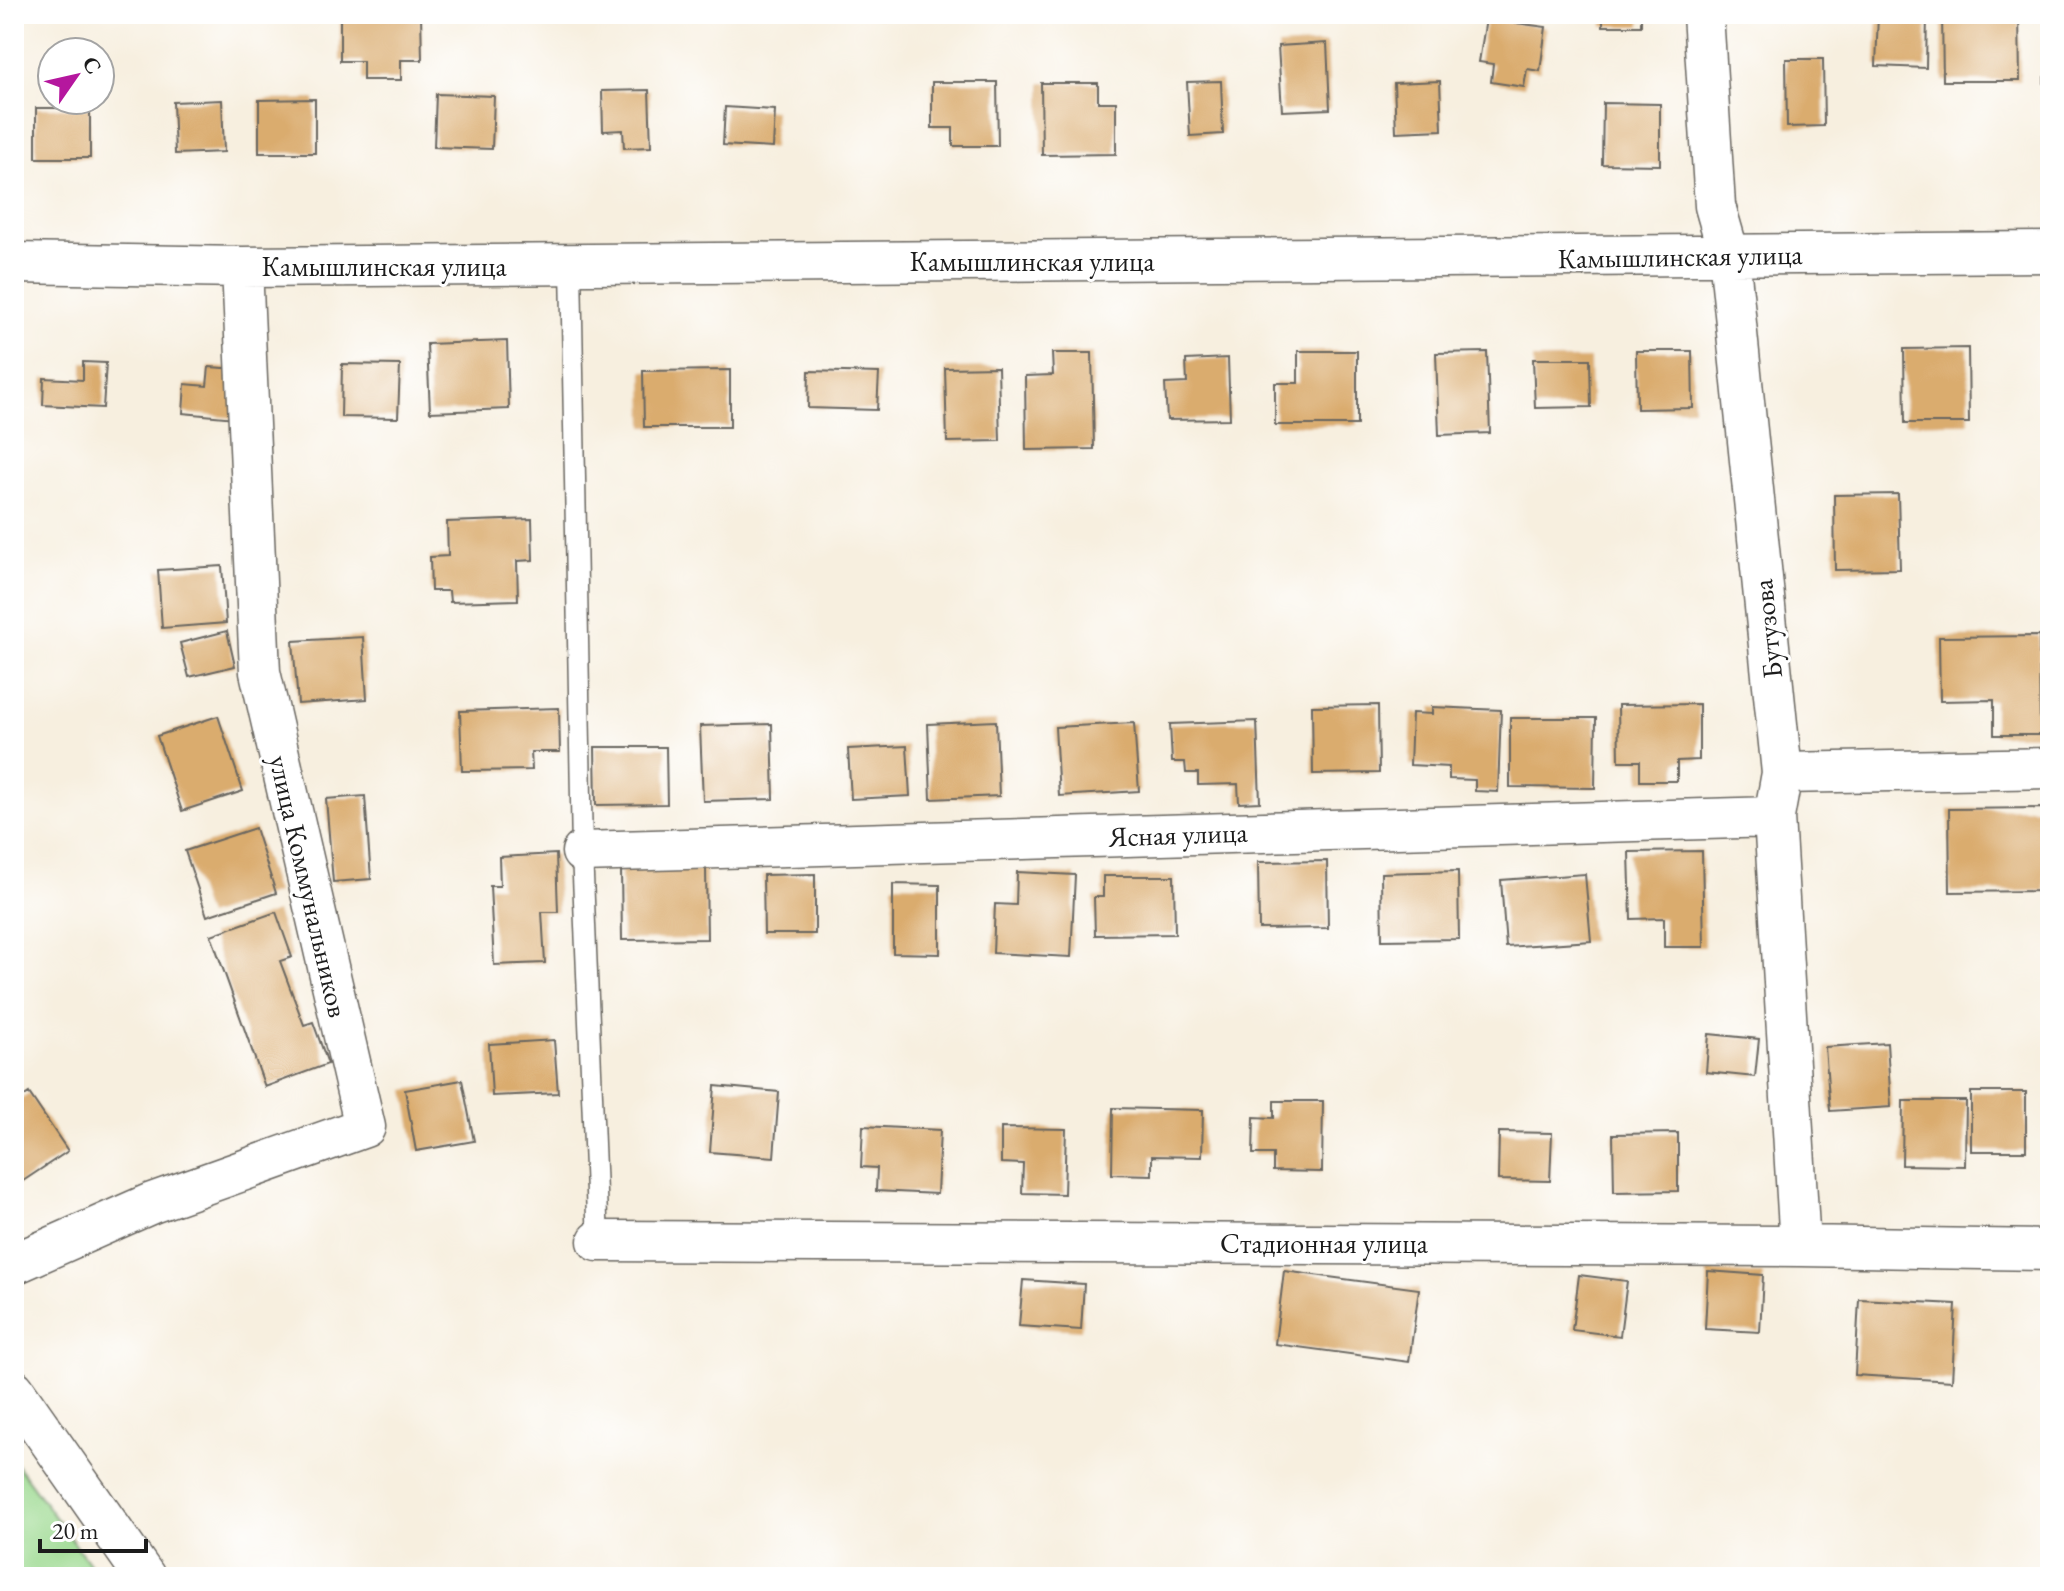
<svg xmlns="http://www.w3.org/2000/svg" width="2064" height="1591" font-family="'EB Garamond',serif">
<rect width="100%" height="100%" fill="#fff"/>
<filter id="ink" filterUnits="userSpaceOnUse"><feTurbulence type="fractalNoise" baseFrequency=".0125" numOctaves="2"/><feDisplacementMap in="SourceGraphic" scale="16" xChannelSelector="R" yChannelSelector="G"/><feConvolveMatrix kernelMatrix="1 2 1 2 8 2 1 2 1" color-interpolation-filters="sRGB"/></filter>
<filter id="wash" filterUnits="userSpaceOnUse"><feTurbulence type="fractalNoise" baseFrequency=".006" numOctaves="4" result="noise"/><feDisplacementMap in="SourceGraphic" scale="32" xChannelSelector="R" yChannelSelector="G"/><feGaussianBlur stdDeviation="1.8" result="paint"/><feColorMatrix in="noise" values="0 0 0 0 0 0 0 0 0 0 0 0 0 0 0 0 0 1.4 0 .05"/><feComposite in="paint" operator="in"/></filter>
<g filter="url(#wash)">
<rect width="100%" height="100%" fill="#f7efdf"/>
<!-- green -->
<path fill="#9bd98f" stroke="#5c7a56" stroke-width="2" d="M14 1461 99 1577H14Z"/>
<g id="blocks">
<!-- building -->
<path fill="#daac6e" d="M340 14H421L422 60H401V80H363V61H340Z
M875 14H927V18H875Z
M1603 14H1641V26H1603Z
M1878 14H1927L1926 68 1876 66Z
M1942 14H2019L2020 81H1943Z
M1486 19 1546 27 1540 71 1527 69 1524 87 1491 82 1493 64 1479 62Z
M1327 43 1330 109 1282 111 1278 46Z
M1786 59H1823L1824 126 1787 127Z
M2044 77H2050V107H2044Z
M1221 81 1223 134 1190 136 1187 82Z
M1440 81 1442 130 1396 132 1394 83Z
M932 82H997L998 146H953V128H932Z
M1041 83H1098V102H1116V154L1042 155Z
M649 90 651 147 624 148 623 130 603 131 602 91Z
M436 94 494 96 492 149 434 147Z
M315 99V153H259V100Z
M222 100 224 152 175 154 173 102Z
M1603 103 1660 104V165L1602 164Z
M725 107 775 110 773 148 723 145Z
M36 108H90V158H36Z
M507 341 509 409 430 412 427 344Z
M1968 348 1969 423H1905L1904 349Z
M1298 351H1357V425H1275V383H1298Z
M1636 351H1692L1693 408 1637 409Z
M1487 352 1490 433 1439 435 1436 353Z
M1052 353H1092L1094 449 1026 450 1025 376 1053 375Z
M1228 358 1230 419 1167 420 1165 384 1187 383 1186 360Z
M1533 359H1590L1591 407 1535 408Z
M83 362 106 363 103 408 43 405 44 378 83 380Z
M342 364 400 365 398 418 341 417Z
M209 367 239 369 235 418 183 413 185 384 207 386Z
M998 367 1000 441 947 442 945 368Z
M730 370V427H644L643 371Z
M809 371 879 373 877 410 808 408Z
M1898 494 1900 569 1835 570 1834 495Z
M532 519 533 560 517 561 518 600 450 602 449 591H431L430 557 448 556 447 522Z
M222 566 226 623 162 628 158 570Z
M227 631 235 666 189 677 180 643Z
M2039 636 2040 735H1994V700L1940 701 1939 637Z
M363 637 367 699 298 704 293 641Z
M1699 704V760L1677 761V781H1640V761H1619L1618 705Z
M1378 705 1379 773 1313 774 1312 706Z
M1432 707 1501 710 1498 792 1475 791V780L1449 779V767L1410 765 1412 713 1432 714Z
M559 708 560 752H531L532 770 462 771 460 711Z
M218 716 243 791 182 811 157 736Z
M1510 718H1596L1595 788 1510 787Z
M996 721 999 796 931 799 928 724Z
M1257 721 1260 802 1239 803 1238 784 1198 785V773H1186L1185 762H1172L1170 724Z
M1134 723 1139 791 1059 796 1055 727Z
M772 724 774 799 703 801 700 726Z
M907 746 910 796 851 799 848 749Z
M595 747H666L667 804 596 805Z
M365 796 371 879 333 882 326 799Z
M2044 808 2045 891 1950 892 1949 809Z
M255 828 276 893 207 916 185 851Z
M1702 851 1704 947H1664V918L1631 919 1629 852Z
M556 854 558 912H542L545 963 494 965 490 886H500L499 857Z
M1327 861 1328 928 1259 929 1258 862Z
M706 868 707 939 622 940 621 870Z
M1458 871 1459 939 1382 940 1381 873Z
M1017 872 1075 875 1071 957 993 953 995 904 1016 905Z
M815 874V934H764L763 875Z
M1585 874 1591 941 1506 947 1501 880Z
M1103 876H1174L1175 934 1095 935 1094 897H1103Z
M893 884 940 885V954L893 953Z
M276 912 292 957 280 961 304 1025 313 1022 328 1064 265 1087 211 935Z
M1709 1034 1759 1039 1755 1077 1706 1072Z
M554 1040 558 1093 492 1096 489 1044Z
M1887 1043 1891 1107 1830 1111 1825 1047Z
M462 1080 474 1141 416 1151 405 1090Z
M715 1086 779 1092 774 1157 710 1152Z
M1971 1092H2026V1151H1971Z
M29 1093 68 1151 14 1187V1103Z
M1274 1101H1323L1322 1172 1273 1171V1154H1253L1254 1117 1274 1118Z
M1903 1101H1966L1965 1166 1902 1165Z
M1113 1108 1203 1110 1202 1157 1152 1156V1175L1112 1174Z
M863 1126 940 1130 937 1194 876 1191 877 1168 861 1167Z
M1001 1128 1066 1129 1064 1194 1022 1193 1023 1164 1001 1163Z
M1499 1132 1552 1133 1550 1181 1498 1180Z
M1678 1133V1191L1614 1192 1613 1134Z
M1284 1271 1419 1289 1409 1362 1275 1344Z
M1708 1271 1763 1275 1760 1332 1705 1329Z
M1579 1275 1627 1281 1620 1336 1572 1330Z
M1023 1280 1084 1284 1081 1330 1019 1326Z
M1859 1299 1956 1304 1952 1381 1855 1375Z"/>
</g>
</g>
<g filter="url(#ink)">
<use href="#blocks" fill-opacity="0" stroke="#696660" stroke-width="2"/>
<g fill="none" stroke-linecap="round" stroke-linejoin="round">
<!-- service casing -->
<g stroke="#696660" stroke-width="23">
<path id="service" d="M571 265 582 852 598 1241"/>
</g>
<!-- minor casing -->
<g stroke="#696660" stroke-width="43">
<path id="minor" d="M1703 14 1715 206 1729 255 1782 773 1774 817 1800 1246
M14 263 242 267 2050 252
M1782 773 2050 768
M582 852 1774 817
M598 1241 1800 1246 2050 1250
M14 1264 152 1203 365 1127 260 672 242 267
M14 1390 145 1577"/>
</g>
<!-- service -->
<use href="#service" stroke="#fff" stroke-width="20"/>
<!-- minor -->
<use href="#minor" stroke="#fff" stroke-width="40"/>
</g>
</g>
<g text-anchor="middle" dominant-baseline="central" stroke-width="6" stroke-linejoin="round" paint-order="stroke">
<!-- street labels -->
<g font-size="28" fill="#1c1c1c" stroke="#fff">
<text transform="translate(1680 256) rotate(-1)">Камышлинская улица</text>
<text x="1032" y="261">Камышлинская улица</text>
<text x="384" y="266">Камышлинская улица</text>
<text transform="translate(1767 629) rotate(-96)">Бутузова</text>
<text transform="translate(1178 834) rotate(-2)">Ясная улица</text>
<text transform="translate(309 886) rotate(77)">улица Коммунальников</text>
<text x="1324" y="1243">Стадионная улица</text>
</g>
</g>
<!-- margin -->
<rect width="2064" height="1591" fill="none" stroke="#fff" stroke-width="48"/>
<!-- north arrow -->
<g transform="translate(76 76) rotate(56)"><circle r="38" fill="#ffffff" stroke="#a4a4a4" stroke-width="2"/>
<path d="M0-6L14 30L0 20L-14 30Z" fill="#b5179e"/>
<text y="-12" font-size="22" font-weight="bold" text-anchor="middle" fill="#1c1c1c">С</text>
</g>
<!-- scale -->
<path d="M40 1539v12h106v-12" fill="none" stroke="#1c1c1c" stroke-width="4"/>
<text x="52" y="1539" font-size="24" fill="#1c1c1c" stroke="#ffffff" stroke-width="6" paint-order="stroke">20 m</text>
</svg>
